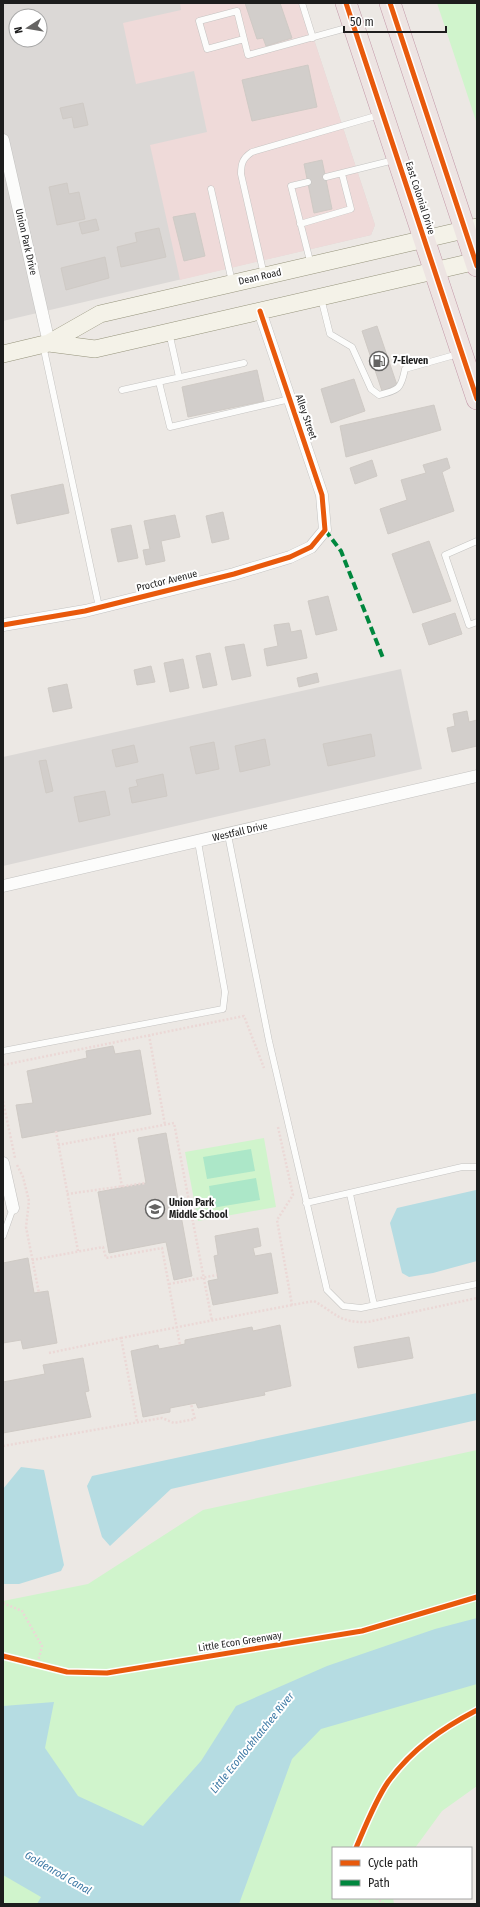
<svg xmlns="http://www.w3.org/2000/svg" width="480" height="1907" font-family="'Fira Sans Condensed',sans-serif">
<rect width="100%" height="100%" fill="#ece8e4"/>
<!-- residential -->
<path fill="#dbd8d6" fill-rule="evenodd" d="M3 3H302L375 225 371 235 3 321ZM16 16H40V40H16Z
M401 669 422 769 3 866V757Z"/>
<!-- commercial -->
<path fill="#efdad9" d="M180 3H302L375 225 371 235 180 280 150 145 207 132 194 71 136 84 123 23 181 10Z"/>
<!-- park -->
<path fill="#d0f4cc" d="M437 3H477V124Z
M264 1138 276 1207 198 1221 185 1152Z
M477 1450V1786L442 1811 415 1848H333V1898H393L394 1904H3V1601L88 1584 203 1510Z"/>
<!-- pitch -->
<path fill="#ace7c8" d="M251 1149 255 1171 207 1179 203 1157Z
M256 1178 260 1200 212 1208 209 1186Z"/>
<!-- water -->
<path fill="#b5dce2" d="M476 1190 477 1261 433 1273 409 1277 402 1273 390 1223 397 1208Z
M477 1393V1420L171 1489 110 1546 102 1537 87 1486 92 1476Z
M21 1467 44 1470 64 1565 61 1571 19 1584H3V1489Z
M477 1618V1684L321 1729 292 1759 239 1904H37L41 1897 3 1875V1706L54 1702 45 1748 78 1796 143 1826 201 1761 236 1706 327 1666 435 1629Z"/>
<!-- building -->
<path fill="#d2cecb" stroke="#cfcac5" d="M245 3H280L292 38 266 46 263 38 257 39Z
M308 65 317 107 252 121 242 80Z
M83 103 88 125 74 128 72 117 63 119 60 108Z
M322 160 332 209 314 213 304 164Z
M67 183 69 194 79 192 85 219 57 225 49 187Z
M195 213 205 256 184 261 173 217Z
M96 219 99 230 82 234 79 223Z
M159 228 166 257 121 267 117 247 137 242 135 233Z
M105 257 109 278 66 290 61 268Z
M377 326 397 385 382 391 362 331Z
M257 370 264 401 188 417 182 387Z
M354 379 365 411 331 423 321 389Z
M434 405 441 430 346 457 340 426Z
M447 458 450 468 442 472 454 511 388 534 380 509 407 500 401 480 426 473 423 465Z
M372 460 377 476 355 484 350 468Z
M63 484 69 513 17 524 11 495Z
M223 512 229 539 212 543 206 516Z
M175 515 180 537 161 541 165 561 146 565 143 550 150 549 144 521Z
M131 525 138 558 118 562 111 529Z
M429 541 451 601 413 613 392 554Z
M328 596 337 630 316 635 308 601Z
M455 613 462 634 429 645 422 624Z
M289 623 291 632 301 630 307 658 267 666 264 649 278 646 274 625Z
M244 644 251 676 232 680 225 647Z
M210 653 217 685 203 688 196 656Z
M183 659 189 688 170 692 164 663Z
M151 666 155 682 137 685 134 670Z
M317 673 319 682 299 687 297 678Z
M67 684 72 708 53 712 48 688Z
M467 711 469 722 477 720V746L452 752 447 728 455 726 453 714Z
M371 734 375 756 328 766 323 744Z
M265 739 270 765 240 772 235 746Z
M214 742 219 769 196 774 190 747Z
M134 745 138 762 116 767 112 750Z
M46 760 53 791 46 793 39 761Z
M163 774 167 796 132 803 129 788 138 786 136 780Z
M105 791 110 815 79 822 74 797Z
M113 1046 115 1054 140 1050 151 1114 22 1138 16 1105 33 1103 27 1071 87 1058 86 1051Z
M166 1133 192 1276 174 1280 166 1242 109 1253 98 1192 146 1183 138 1138Z
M258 1228 261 1246 253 1248 255 1256 271 1253 278 1293 213 1305 208 1281 218 1279 214 1256 218 1255 215 1236Z
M28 1258 34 1293 48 1291 57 1343 23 1349 21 1340 3 1343V1263Z
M280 1325 291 1386 264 1392 265 1395 198 1408 196 1403 170 1408V1412L143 1417 131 1351 158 1345 159 1349 185 1344V1340L252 1327 253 1331Z
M409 1337 413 1358 358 1368 354 1347Z
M83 1358 89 1391 85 1392 91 1417 3 1433V1382L45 1374 43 1365Z"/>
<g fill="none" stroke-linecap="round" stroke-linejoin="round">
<!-- service casing -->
<g stroke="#c4c3c1" stroke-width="7">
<path id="service" d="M302 3 313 38
M237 11 244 39 207 49 199 21Z
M244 39 248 55 350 27
M326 177 394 160
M308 182 291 186 311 265
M211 189 232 282
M300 224 351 209 342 174
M264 275 241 174C241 163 243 158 252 152L379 115
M321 298 330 334 352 347 371 389 379 395C399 390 401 389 405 369L458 354
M169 332 179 377
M43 345 99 607
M159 382 170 427 290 399
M122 390 244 363
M477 541 445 555 469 625 477 622
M228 835 269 1041 327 1290 343 1306 361 1308 477 1284
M3 1051 223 1009 225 992 198 842
M350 1194 374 1305
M306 1203 462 1167H477
M3 1236 13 1208"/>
</g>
<!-- minor casing -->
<g stroke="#c4c3c1" stroke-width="13">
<path id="minor" d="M3 140 49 343
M3 625 85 611 234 574 290 557 311 547 325 530 322 495 260 311
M3 886 477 776
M3 1163 13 1208"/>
</g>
<!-- secondary casing -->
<g stroke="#96947c" stroke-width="18">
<path id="secondary" d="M49 343 95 349 477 261
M3 354 49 343 100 314 477 227"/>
</g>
<!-- trunk casing -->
<g stroke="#c399a9" stroke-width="22">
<path id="trunk" d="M346 3 477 399
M390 3 477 266"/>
</g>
<!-- path -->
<path stroke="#ebd8d6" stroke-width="2.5" stroke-dasharray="2 2" stroke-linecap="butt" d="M149 1035 165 1125
M3 1065 244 1016 264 1068
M3 1101 15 1158
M278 1127 293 1195 277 1220 292 1305 314 1301C337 1314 339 1323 368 1322L477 1298
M56 1131 78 1251
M113 1134 122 1187
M58 1145 174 1123 212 1321
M17 1165 23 1177 29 1201 26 1227 39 1293
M67 1194 146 1183
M32 1260 103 1247 106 1258 162 1248 180 1345
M169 1284 217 1275
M121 1338 292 1305
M49 1353 121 1338 137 1421
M3 1446 162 1418 174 1423 195 1419 191 1404
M3 1603 22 1611 42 1646 37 1665
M376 1898 384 1904"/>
<!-- service -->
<use href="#service" stroke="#fcfcfb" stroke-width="6"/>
<!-- minor -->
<use href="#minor" stroke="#fcfcfb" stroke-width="12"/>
<!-- secondary -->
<use href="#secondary" stroke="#f4f2e8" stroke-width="17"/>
<!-- trunk -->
<use href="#trunk" stroke="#ede4e2" stroke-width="21"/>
<!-- quiet -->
<path stroke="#00873e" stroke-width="4" stroke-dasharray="8 4" stroke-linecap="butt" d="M325 530 341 551 383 658"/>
<!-- cycleway casing -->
<g stroke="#fff" stroke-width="8">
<path id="cycleway" d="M346 3 477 399
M390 3 477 266
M3 625 85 611 234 574 290 557 311 547 325 530 322 495 260 311
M3 1656 67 1672 107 1673 362 1631 477 1597
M356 1848C365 1827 375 1801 388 1782 412 1749 441 1729 477 1710"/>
</g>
<!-- cycleway -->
<use href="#cycleway" stroke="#e8590c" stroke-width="5"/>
</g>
<!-- icons -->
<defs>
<g id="fuel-ring" transform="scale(1)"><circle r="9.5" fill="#fff" stroke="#656463" stroke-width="1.5"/><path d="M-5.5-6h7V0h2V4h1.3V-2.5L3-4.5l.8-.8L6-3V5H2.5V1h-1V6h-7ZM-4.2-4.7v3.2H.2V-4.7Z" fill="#656463"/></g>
<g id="school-ring" transform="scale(1)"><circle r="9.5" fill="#fff" stroke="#656463" stroke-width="1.5"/><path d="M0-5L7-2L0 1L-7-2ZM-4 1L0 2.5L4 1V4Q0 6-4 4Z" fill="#656463"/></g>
</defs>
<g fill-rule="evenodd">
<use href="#fuel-ring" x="379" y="361"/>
<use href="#school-ring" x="155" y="1209"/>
</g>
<g text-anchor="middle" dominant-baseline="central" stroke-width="4" stroke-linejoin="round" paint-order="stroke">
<!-- street labels -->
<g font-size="10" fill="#1d1d1d" stroke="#fff">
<text transform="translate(420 198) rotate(72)">East Colonial Drive</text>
<text transform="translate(26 242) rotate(77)">Union Park Drive</text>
<text transform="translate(260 277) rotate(-13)">Dean Road</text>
<text transform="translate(306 417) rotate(71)">Alley Street</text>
<text transform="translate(167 581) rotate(-14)">Proctor Avenue</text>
<text transform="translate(240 832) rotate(-13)">Westfall Drive</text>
<text transform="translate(240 1642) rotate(-9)">Little Econ Greenway</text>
</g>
<!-- poi labels -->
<g font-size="10" font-weight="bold" fill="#1d1d1d" stroke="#fff" text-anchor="start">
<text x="393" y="361">7-Eleven</text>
<text x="169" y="1203">Union Park<tspan x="169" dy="12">Middle School</tspan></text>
</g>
<!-- water labels -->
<g font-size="11" font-style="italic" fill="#3c78a4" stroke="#fff">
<text transform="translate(252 1743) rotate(-51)">Little Econlockhatchee River</text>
<text transform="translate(58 1873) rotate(30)">Goldenrod Canal</text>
</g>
</g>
<!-- border -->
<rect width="480" height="1907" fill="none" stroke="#1d1d1d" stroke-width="8"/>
<!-- legend -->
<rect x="332" y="1847" width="140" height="52" fill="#ffffff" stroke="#a5a5a5"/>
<rect x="340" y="1860" width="20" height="6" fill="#e8590c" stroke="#a5a5a5"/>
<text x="368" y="1867" font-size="12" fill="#1d1d1d">Cycle path</text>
<rect x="340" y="1880" width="20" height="6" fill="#00873e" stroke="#a5a5a5"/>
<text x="368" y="1887" font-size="12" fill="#1d1d1d">Path</text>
<!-- north arrow -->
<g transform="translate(28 28) rotate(258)"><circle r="19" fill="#ffffff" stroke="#a5a5a5"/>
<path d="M0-3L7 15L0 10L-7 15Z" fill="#656463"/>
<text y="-6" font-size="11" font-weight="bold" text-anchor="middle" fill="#1d1d1d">N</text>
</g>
<!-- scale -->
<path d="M344 26v6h102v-6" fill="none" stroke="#1d1d1d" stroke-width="2"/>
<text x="350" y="26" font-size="12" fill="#1d1d1d" stroke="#ffffff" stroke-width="3" paint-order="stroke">50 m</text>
</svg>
